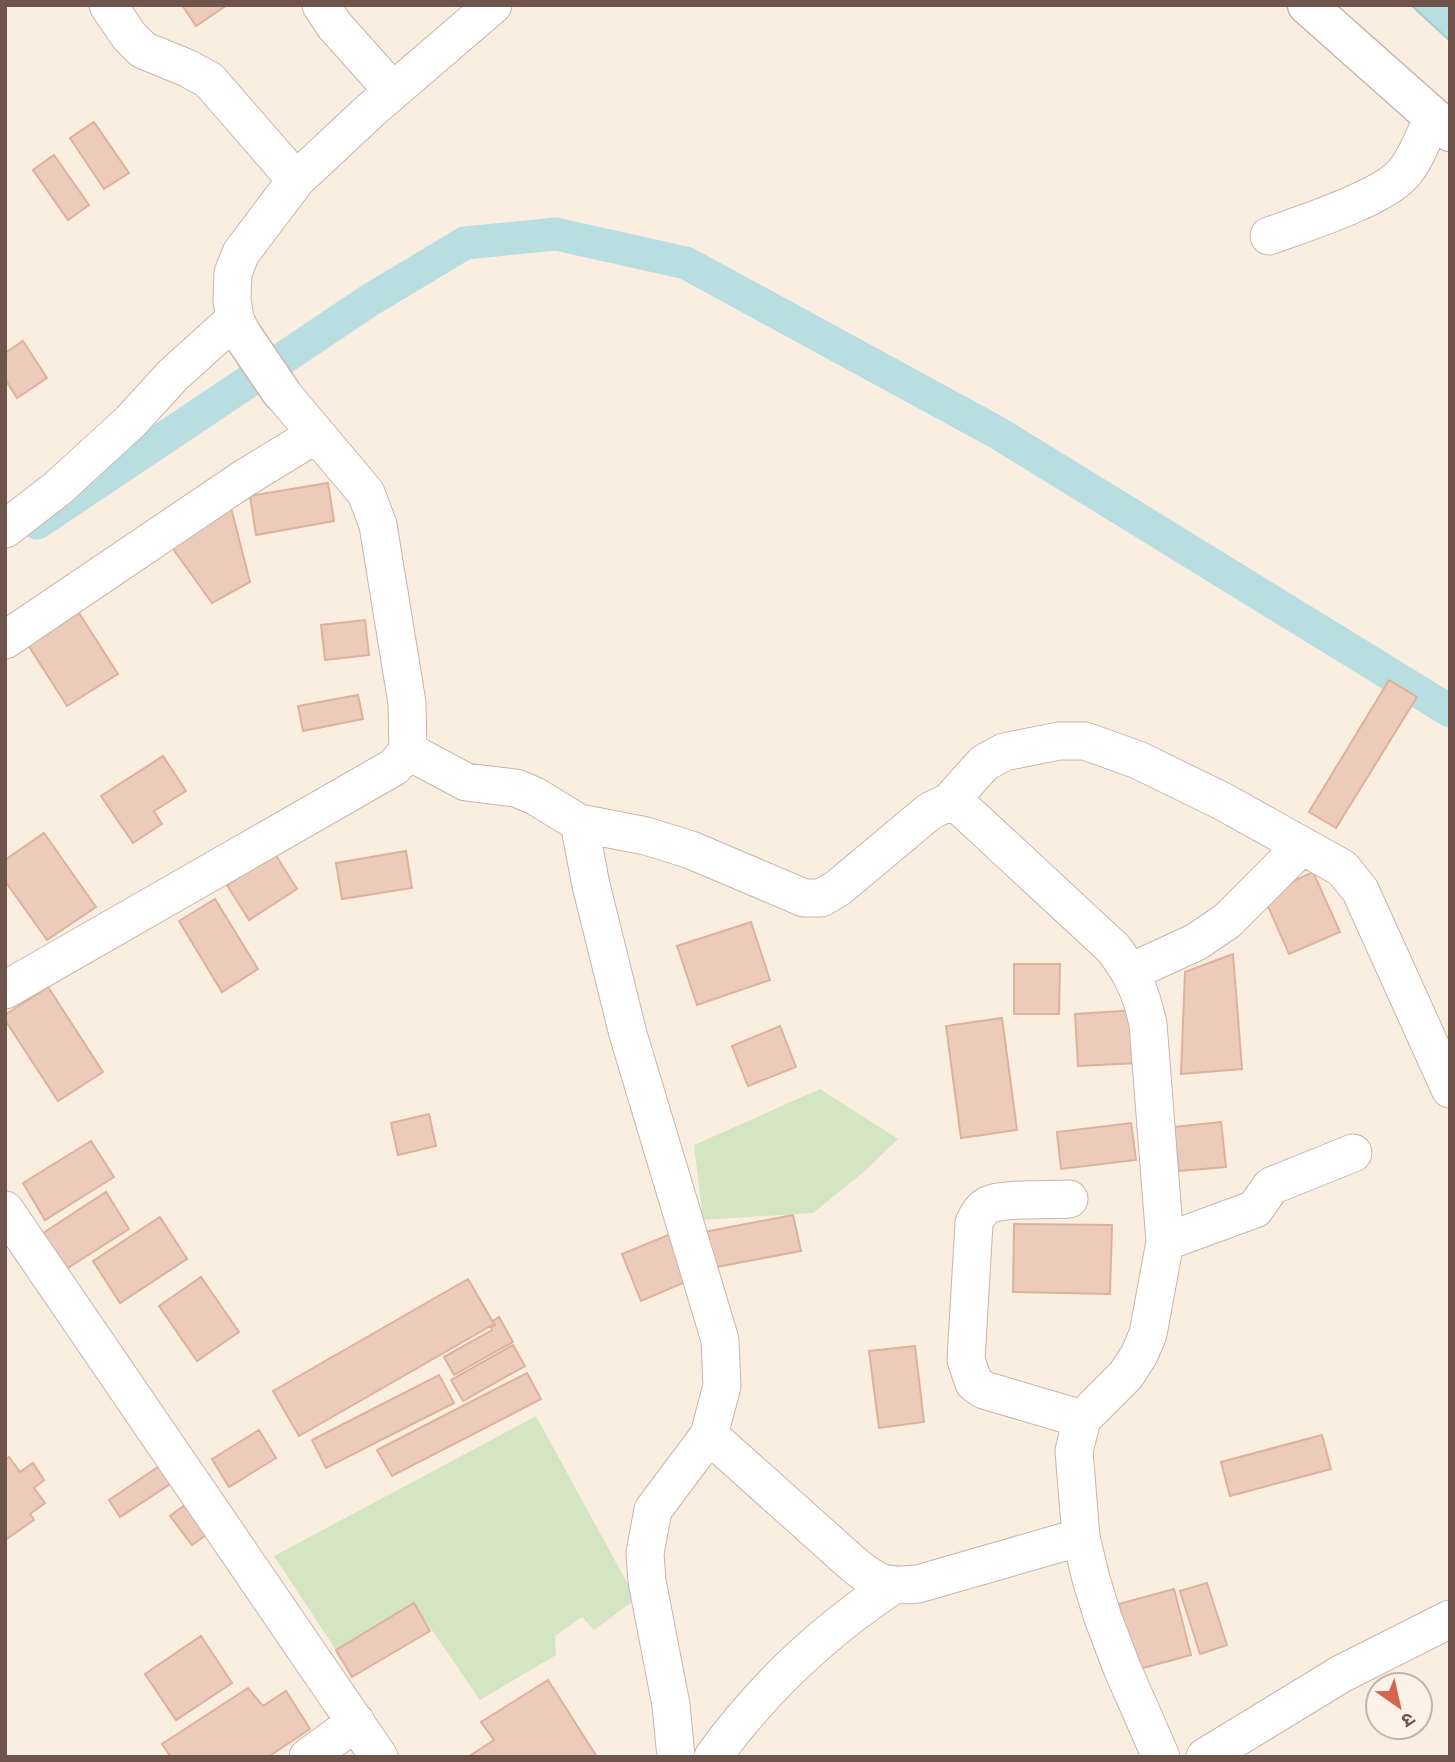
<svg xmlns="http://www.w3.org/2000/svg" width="1455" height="1762" font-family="Barlow,'Noto Sans Devanagari',sans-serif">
<rect width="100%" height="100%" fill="#faeee1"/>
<!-- green -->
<path fill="#d3e5c2" d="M820 1089 898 1139 867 1169 813 1213 703 1220 694 1145Z
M536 1416 636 1599 594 1630 582 1617 555 1636 556 1655 480 1700 414 1604 336 1650 274 1556Z"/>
<!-- water -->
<path fill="#b8dee1" stroke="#9fced2" stroke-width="2" d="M1411 5H1450V41Z"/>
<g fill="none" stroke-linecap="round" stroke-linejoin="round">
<!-- canal -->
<path stroke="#b8dee1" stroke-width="33" d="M37 523 370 300 465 243 556 234 686 263 998 433 1450 711"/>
</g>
<!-- building -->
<path fill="#eccbbb" stroke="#ddb19d" stroke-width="2" d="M182 5H227L196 26Z
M94 122 129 173 104 189 70 138Z
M54 155 89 205 68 220 33 170Z
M23 341 47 378 17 398 5 379V353Z
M328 483 334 521 256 535 250 496Z
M229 500 250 582 212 603 168 542Z
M79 613 118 674 67 706 28 645Z
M365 620 369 655 325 660 321 625Z
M1389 680 1417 697 1336 828 1309 812Z
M358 695 363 719 303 731 298 706Z
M163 756 186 791 154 811 162 824 133 843 101 796Z
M44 833 96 907 47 940 5 881V860Z
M406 851 412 888 342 899 336 863Z
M275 854 297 889 249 920 227 885Z
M1313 872 1340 932 1289 954 1263 895Z
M215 899 258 969 222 992 179 921Z
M751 922 770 980 697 1005 677 946Z
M1233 954 1242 1069 1181 1074 1185 972Z
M1014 964H1060L1059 1014H1014Z
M48 987 103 1072 58 1101 5 1020V1015Z
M1137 1010 1139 1063 1078 1066 1075 1014Z
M1002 1018 1017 1130 961 1138 946 1026Z
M780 1026 796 1067 748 1086 732 1046Z
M429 1114 436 1146 398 1155 391 1123Z
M1221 1122 1226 1167 1179 1171 1174 1127Z
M1131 1123 1136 1160 1061 1169 1057 1132Z
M91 1141 114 1177 45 1220 23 1183Z
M106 1192 129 1229 60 1273 37 1237Z
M793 1215 801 1251 706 1269 699 1233Z
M160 1217 187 1259 120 1303 93 1261Z
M1014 1224 1112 1225 1110 1294 1013 1292Z
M678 1231 697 1277 641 1301 622 1254Z
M201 1277 239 1332 197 1361 159 1306Z
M468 1279 494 1324 299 1436 273 1391Z
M499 1317 513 1342 454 1375 444 1357 492 1330 491 1327 495 1325 493 1321Z
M513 1345 525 1366 463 1401 451 1380Z
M915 1346 924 1422 879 1428 869 1351Z
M527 1373 541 1399 392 1476 377 1450Z
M439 1375 454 1403 326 1468 312 1440Z
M259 1430 276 1458 229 1487 212 1459Z
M1322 1435 1331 1469 1230 1496 1221 1462Z
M9 1457 20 1472 33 1463 44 1480 34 1488 45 1503 30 1514 34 1520 5 1540V1460Z
M173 1457 184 1475 120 1517 109 1500Z
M196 1497 217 1527 192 1545 170 1516Z
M1207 1583 1227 1645 1200 1654 1180 1591Z
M1174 1589 1191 1655 1136 1670 1119 1604Z
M414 1603 430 1631 352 1677 336 1650Z
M201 1636 232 1683 176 1720 145 1674Z
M548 1680 597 1757H468L494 1740 481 1722Z
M248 1688 263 1706 286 1691 310 1729 268 1757H171L162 1744Z"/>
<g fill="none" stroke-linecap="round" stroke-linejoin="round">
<!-- minor casing -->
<g stroke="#c9b5aa" stroke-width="39">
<path id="minor" d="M108 5 129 36 143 50 187 68 209 80 296 180
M321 5 334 25 393 91
M1269 236C1302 224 1380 199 1402 175 1416 160 1424 136 1433 117
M243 336 235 319 232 300 233 273 241 253 296 180 372 109 493 5
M5 529 58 488 131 421 173 375 235 319
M5 640 243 479 315 435
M408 751 466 782 516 788 535 796 579 823 646 836 691 850 804 898H821L838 888 930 811 949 802 962 808 1113 948C1133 974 1141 992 1148 1024L1165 1242 1148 1334 1139 1355 1126 1375 1082 1419 1074 1451 1081 1537 1091 1579 1103 1618 1122 1668 1161 1757
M949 802 984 763 1004 752 1059 741H1085L1138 760 1222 801 1342 868 1360 890 1450 1089
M579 823 591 885 628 1034 720 1340 722 1386 709 1435 653 1510 645 1553 647 1581 671 1705 676 1757
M1131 972 1196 942 1227 921 1302 846
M5 990 394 767 408 751 407 703 378 525 366 493 281 392
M1069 1199C1050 1200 1003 1198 988 1205 981 1209 977 1216 974 1223L966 1360 974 1383 984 1390 1082 1419
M5 1210 379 1757
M1165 1242 1255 1209 1271 1186 1353 1153
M709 1435 852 1563C877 1584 885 1587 918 1584L1081 1537
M308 1757 356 1722
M713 1757C762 1689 823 1632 892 1586
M1205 1757 1341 1674 1450 1619"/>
</g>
<!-- tertiary casing -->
<g stroke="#c9b5aa" stroke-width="41">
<path id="tertiary" d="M1307 5 1450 132
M243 336 281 392"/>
</g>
<!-- minor -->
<use href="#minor" stroke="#fff" stroke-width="37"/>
<!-- tertiary -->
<use href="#tertiary" stroke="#fff" stroke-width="38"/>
</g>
<!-- border -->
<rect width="1455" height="1762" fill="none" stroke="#6e544b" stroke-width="14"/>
<!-- north arrow -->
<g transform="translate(1399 1706) rotate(146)"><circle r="33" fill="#fdf2e7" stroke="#c4b3a9" stroke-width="2"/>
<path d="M0-5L12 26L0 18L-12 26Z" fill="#d96450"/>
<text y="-10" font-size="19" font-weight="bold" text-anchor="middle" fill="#6e544b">उ</text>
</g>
</svg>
